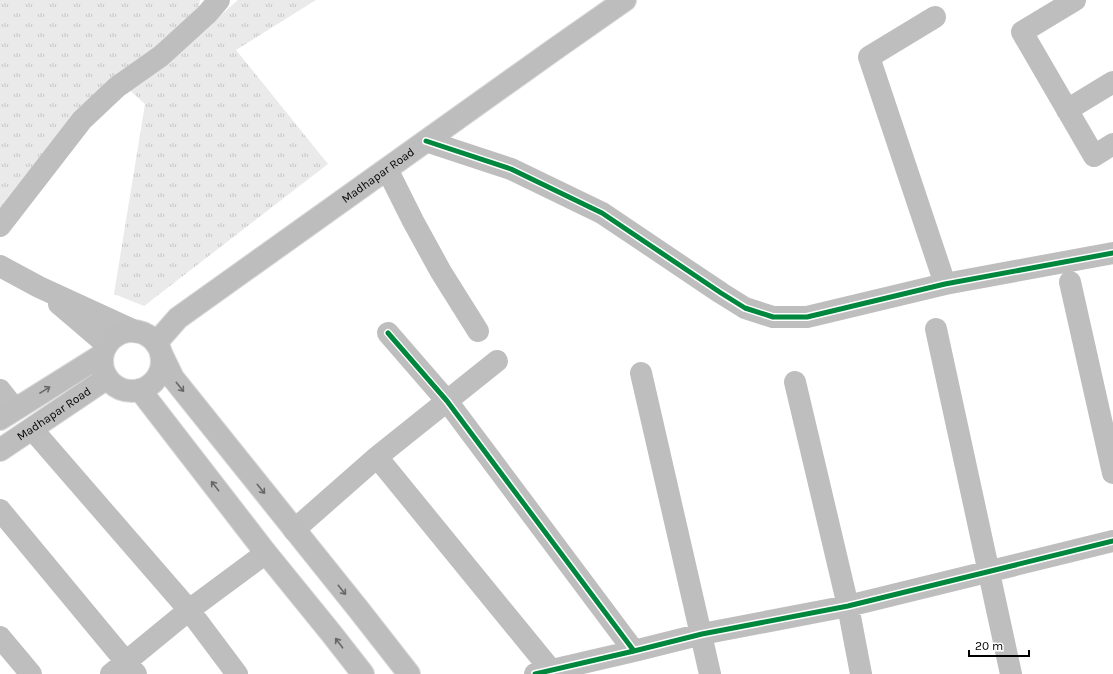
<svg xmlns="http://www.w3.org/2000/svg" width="1113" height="674" font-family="Karla,sans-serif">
<defs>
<pattern id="grass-tufts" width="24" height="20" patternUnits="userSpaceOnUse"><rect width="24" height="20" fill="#eaeaea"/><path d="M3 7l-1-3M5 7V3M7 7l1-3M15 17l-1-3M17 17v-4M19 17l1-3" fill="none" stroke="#c7c7c7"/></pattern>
</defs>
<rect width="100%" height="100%" fill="#fff"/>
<!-- grass -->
<path fill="url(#grass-tufts)" d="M0 0H200L197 18 207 27 238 0H316L236 50 328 164 144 306 114 294 145 104 115 77 0 226Z"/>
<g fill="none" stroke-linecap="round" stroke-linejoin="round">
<!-- major casing -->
<g stroke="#dbdbdb" stroke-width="24">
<g id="major">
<circle cx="132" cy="361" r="30"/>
<path id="s1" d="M156 343 178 318 555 49 625 0"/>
<path d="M161 353 173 378 359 610 409 674"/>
<path d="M140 390 266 553 331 633 363 674"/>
<path d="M0 419 102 355"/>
<path id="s2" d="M0 450 107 378"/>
</g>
</g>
<!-- minor -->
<path stroke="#bebebe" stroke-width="22" d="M1075 0 1022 32 1094 156 1113 144
M935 17 869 57 945 284
M1067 110 1113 82
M426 141 511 169 602 213 721 293 745 308 773 317H807L945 284 1113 253
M387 169 413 221 441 272 478 331
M0 226 82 120 117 87 161 56 207 14 219 0
M0 266 39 287 137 332
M1070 282 1113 473
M59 304 107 345
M936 329 1011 674
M388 333 447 401 634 651
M641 373 710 674
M795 382 848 606 861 674
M0 390 15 409
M32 429 189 610 237 674
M377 457 551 670
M0 510 136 674
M294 530 377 457 497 361
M0 637 31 674
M111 674 189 610 266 553
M535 674 634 651 702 634 848 606 1113 541"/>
<!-- major -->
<use href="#major" stroke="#bdbdbd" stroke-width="22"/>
<!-- cycleway casing -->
<g stroke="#fff" stroke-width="8">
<path id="cycleway" d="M426 141 511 169 602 213 721 293 745 308 773 317H807L945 284 1113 253
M388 333 447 401 634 651
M535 674 634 651 702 634 848 606 1113 541"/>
</g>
<!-- cycleway -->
<use href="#cycleway" stroke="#00873e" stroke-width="5"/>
</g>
<!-- one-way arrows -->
<defs><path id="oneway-shaft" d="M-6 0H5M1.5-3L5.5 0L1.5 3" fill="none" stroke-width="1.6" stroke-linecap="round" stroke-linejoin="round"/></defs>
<g stroke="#686868">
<use href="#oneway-shaft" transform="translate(180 387) rotate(51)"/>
<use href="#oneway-shaft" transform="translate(45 390) rotate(-32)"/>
<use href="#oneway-shaft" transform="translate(215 486) rotate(-128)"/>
<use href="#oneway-shaft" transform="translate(261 489) rotate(51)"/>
<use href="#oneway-shaft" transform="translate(342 590) rotate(51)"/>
<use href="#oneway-shaft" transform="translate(339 643) rotate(-127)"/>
</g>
<g text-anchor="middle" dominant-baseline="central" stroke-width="4" stroke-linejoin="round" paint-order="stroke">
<!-- street labels -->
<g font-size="12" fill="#000" stroke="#fff">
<text stroke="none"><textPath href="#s1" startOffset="279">Madhapar Road</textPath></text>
<text stroke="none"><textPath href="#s2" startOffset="65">Madhapar Road</textPath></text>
</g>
</g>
<!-- scale -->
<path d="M969 650v6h60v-6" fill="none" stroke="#000000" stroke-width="2"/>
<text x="975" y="650" font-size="12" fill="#000000" stroke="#ffffff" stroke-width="3" paint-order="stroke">20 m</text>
</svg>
